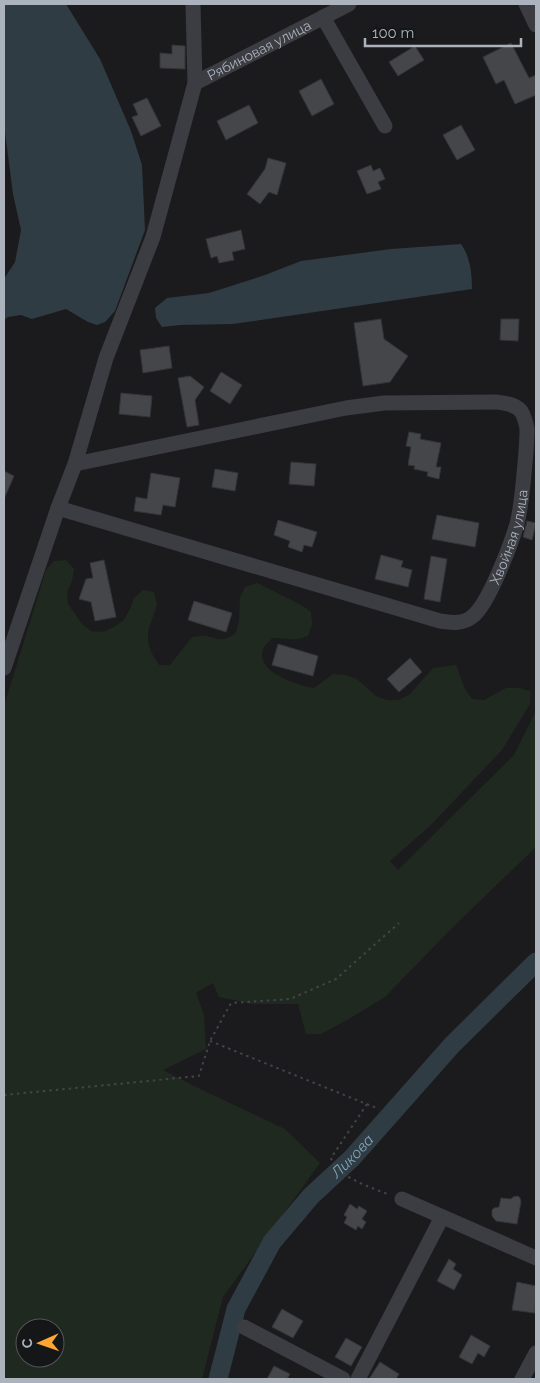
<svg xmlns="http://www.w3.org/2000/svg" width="540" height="1383" font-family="Raleway,sans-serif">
<rect width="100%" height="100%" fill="#1b1b1d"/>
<!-- green -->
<path fill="#202920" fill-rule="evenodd" d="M66 560 74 569 72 581 67 592 68 604 82 624 91 631 103 632 114 627 123 621 130 609 134 598 143 590 154 592 157 605 148 631V643L152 654 159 665H170L192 637C196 637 201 635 205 636 221 638 219 644 236 633L239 621 240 598 245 587 257 583C265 586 271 590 279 594 291 600 300 603 311 612L312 624 308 636C293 642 288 638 272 638 270 641 266 644 264 647 252 671 297 685 314 688L333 674 345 675 357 679 376 696 387 700H398L409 695 433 668 456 665 465 689 472 699 484 700 506 688H519L530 691V704L502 750 430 826 390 861 398 870 514 755 536 711V847L453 927 385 997 349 1019 321 1034H306L298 1004H252L219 997 213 983 196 993 204 1015 206 1049 163 1070 198 1088 285 1129 320 1163 223 1297 202 1379H4V706L46 570 54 561ZM25 1328H55V1358H25Z"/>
<!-- water -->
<path fill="#2f3c43" d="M4 4H66L100 59 131 131 142 165 145 230 115 311 105 322 97 325 88 322 66 309 32 319 21 315 8 317 4 320V279L15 262 21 230 13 194 4 125Z
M461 244C470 256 472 274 472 289L233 324 180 325 162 327 156 318 155 308 167 298 209 293 265 275 301 261 391 249Z"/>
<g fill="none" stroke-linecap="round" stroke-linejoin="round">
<!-- river -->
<path stroke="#2f3c43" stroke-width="19" id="s1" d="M218 1379 236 1309 272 1242 311 1196 352 1158 452 1045 536 962"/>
</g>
<!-- building -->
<path fill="#44464a" stroke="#343539" d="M511 43 529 78 536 75V95L515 104 504 80 496 84 483 57Z
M172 45 185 46V69L160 68V53L172 54Z
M415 46 424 60 398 76 389 62Z
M321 79 334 104 312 116 299 91Z
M147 98 161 126 141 136 132 117 138 115 133 104Z
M249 105 258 123 226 140 217 121Z
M461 125 475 150 457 160 443 135Z
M268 158 286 163 277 195 269 192 260 204 247 194 265 169Z
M371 165 373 171 380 168 385 179 378 182 381 189 367 194 357 171Z
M241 230 245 249 232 252 234 260 219 263 217 256 211 258 206 239Z
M381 319 384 339 408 356 390 382 363 386 354 323Z
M501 319H519L518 341 500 340Z
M169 346 172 368 143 373 140 350Z
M221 372 242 385 230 404 210 391Z
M190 376 204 387 195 400 199 425 187 427 178 378Z
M121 393 152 396 150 417 119 414Z
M409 432 421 434 420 439 441 443 436 467H441L439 479 427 476 428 472 414 469 415 466 408 465 411 447 406 446Z
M291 462 316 464 314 486 289 484Z
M215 469 238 473 235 491 212 487Z
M4 471 14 476 4 499Z
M151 473 180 478 175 507 163 505 161 515 134 511 136 497 147 499Z
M437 515 479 523 475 547 432 539Z
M278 520 317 532 312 547 304 545 302 552 288 547 290 541 274 535Z
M527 521 536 523 532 540 523 537Z
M381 555 403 561 401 567 412 570 408 587 375 579Z
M431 556 447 559 440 602 424 599Z
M104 560 116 617 95 621 91 602 79 599 86 579 93 578 90 563Z
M194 601 232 613 226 632 188 620Z
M278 644 318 656 313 676 272 665Z
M410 658 422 672 399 692 387 679Z
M518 1196 520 1198 521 1202 517 1224 496 1221 492 1216V1210L494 1208 499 1207 501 1198 511 1199 513 1197Z
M350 1204 357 1209 359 1206 367 1211 362 1219 366 1222 362 1229 358 1226 356 1230 344 1223 347 1217 344 1215Z
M449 1259 456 1264 453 1269 462 1275 454 1290 437 1281Z
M517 1282 536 1286 535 1313 512 1310Z
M282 1309 303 1321 293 1338 272 1327Z
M471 1335 490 1346 484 1357 478 1353 472 1364 459 1357Z
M346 1338 362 1347 351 1366 335 1357Z
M380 1362 399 1374 396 1379H369Z
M274 1366 290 1374 287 1379H267Z"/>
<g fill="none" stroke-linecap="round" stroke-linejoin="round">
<!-- path -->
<path stroke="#41444a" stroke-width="2" stroke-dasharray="2.5 4" stroke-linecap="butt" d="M210 1041 379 1109
M4 1095 199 1076 210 1041 231 1003 290 999 336 979 399 923
M367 1104 331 1158C336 1177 373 1188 390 1195"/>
<!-- minor -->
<g stroke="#3b3d43" stroke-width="15">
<path d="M526 4 536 25"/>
<path d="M323 17 385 126"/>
<path id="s2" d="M195 83 349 4"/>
<path id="s3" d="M58 508 440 621C452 623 464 624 473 616 489 603 511 544 517 524 522 504 523 483 525 463 526 452 527 440 527 429 526 423 524 416 521 411 515 404 504 403 496 402L384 403 346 408 75 464"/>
<path d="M4 668 58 508 75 464 106 358 153 237 195 83 193 4"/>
<path d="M402 1199 536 1258"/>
<path d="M244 1327 343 1379"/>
<path d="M358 1379 442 1217"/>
<path d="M522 1379 536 1353"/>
</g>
</g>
<g text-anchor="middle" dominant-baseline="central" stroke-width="4" stroke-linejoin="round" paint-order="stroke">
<!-- street labels -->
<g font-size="14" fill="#acb3bd" stroke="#151618">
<text stroke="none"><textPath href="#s2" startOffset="72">Рябиновая улица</textPath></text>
<text stroke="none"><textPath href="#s3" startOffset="521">Хвойная улица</textPath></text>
</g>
<!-- water labels -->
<g font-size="15" font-style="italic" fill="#82a5ba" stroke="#151618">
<text stroke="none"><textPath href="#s1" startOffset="266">Ликова</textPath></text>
</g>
</g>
<!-- border -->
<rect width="540" height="1383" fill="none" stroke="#acb3bd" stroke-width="10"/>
<!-- north arrow -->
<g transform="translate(40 1343) rotate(268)"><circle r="24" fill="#151618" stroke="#51555a"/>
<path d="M0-4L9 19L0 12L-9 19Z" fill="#fea532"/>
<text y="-8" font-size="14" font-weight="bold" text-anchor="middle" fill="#acb3bd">С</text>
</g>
<!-- scale -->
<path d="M365 38v8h156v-8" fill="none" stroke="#acb3bd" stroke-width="2.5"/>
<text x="372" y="38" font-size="15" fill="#acb3bd" stroke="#151618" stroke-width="4" paint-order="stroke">100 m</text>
</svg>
